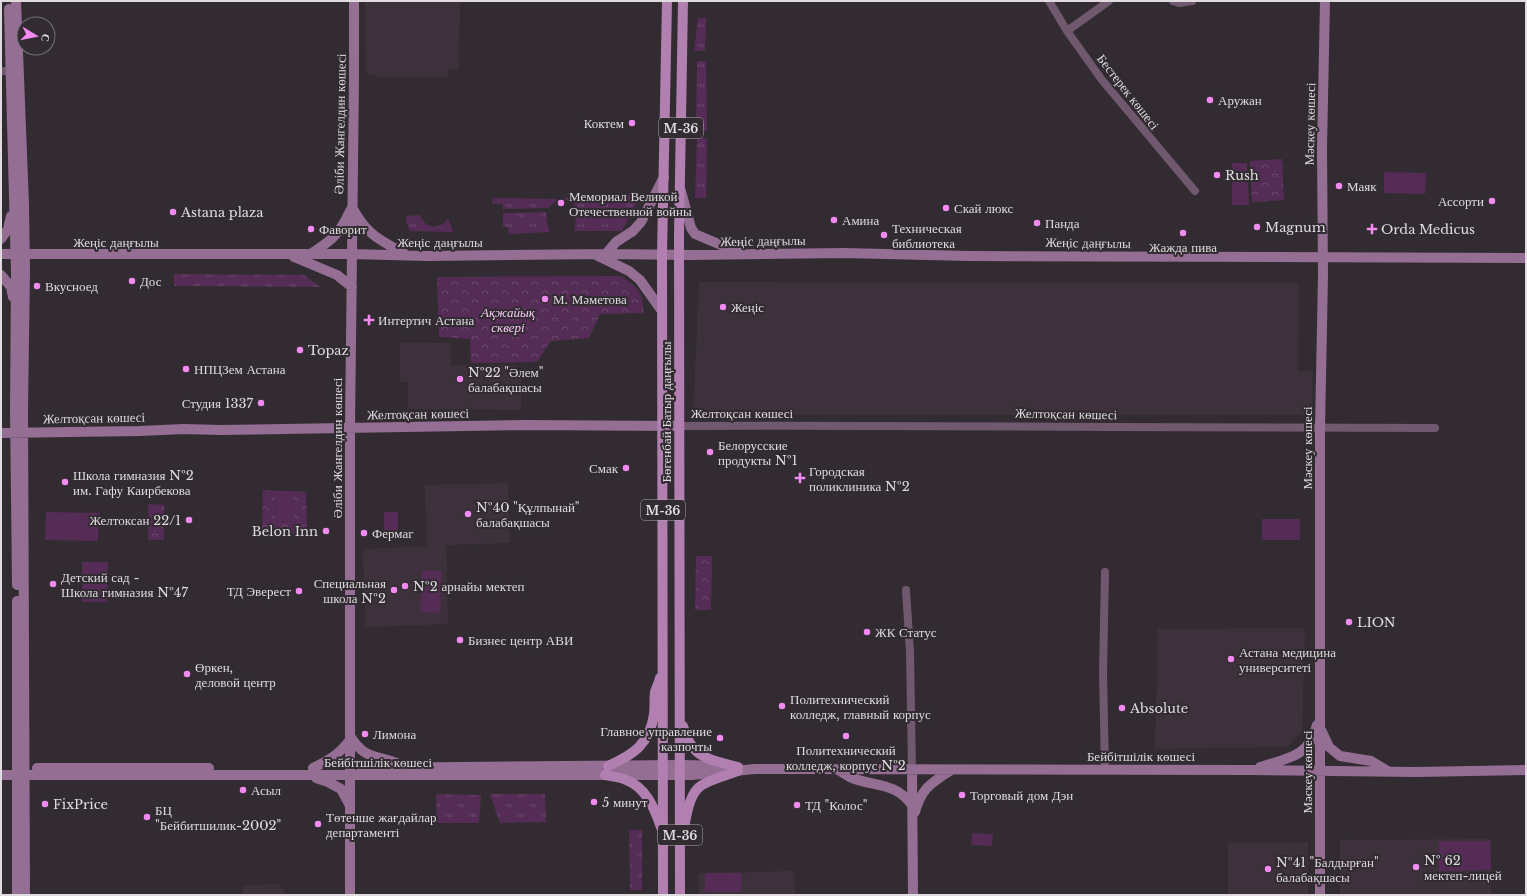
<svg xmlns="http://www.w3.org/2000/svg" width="1527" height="896" font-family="'Libre Baskerville',serif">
<defs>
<pattern id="grass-tufts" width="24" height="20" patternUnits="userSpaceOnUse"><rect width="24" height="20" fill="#552c55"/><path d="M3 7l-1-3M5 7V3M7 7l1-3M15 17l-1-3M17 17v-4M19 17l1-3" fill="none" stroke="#6d4a6d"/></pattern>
<pattern id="park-crowns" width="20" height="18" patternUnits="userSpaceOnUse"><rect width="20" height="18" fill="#552c55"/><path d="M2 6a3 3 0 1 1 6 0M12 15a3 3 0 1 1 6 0" fill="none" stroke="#6d4a6d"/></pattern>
</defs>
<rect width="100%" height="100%" fill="#322c32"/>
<!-- built -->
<path fill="#3d313c" d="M365 1H460L459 69H448V77H380L366 73Z
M699 282 1299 283 1298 371H1313L1312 415H693Z
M400 343H451V365H514V375H521V410L408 409V382H400Z
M508 483 510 543 446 545 448 624 365 627 363 549 427 546 425 485Z
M1305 628 1302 731 1287 747 1155 749 1158 629Z
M1491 839V895H1340V840Z
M1308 842V895H1228V843Z
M794 871 795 895H699V873Z
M278 884 287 895H243V886Z"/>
<!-- grass -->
<path fill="url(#grass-tufts)" d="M698 18H706L705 51H694Z
M697 61H706L707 131 696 130Z
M697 138H707L706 198H695Z
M638 193V198L634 209H576L574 204 563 198Z
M493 198 558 199 548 208 503 209V204H492Z
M546 212 547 223 550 232 509 234 508 227H503V213Z
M632 212 622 231H573L575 228 576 214Z
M420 215C425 229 440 231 448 218L453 232 410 231 406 222V216Z
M174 274 304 275 320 287 174 286Z
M436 794 481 795 479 823H437Z
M490 794H545L546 822 500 823Z
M629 830H642V890H630Z"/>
<!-- park -->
<path fill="url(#park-crowns)" d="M1282 159 1284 200 1252 202 1250 161Z
M621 276C639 289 642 290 644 313L600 314 589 338 551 341 537 362 471 363 470 339 439 337 437 277Z
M263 490 276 491 275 521 294 522V491L306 492 307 533 262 534Z
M148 504 164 505V540H148Z
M696 556H712L711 610H695Z"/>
<!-- pitch -->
<path fill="#552c55" d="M1232 163H1247L1249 205H1232Z
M1384 172 1426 173 1425 194 1384 193Z
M276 491H294V522L275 521Z
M46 512 99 513 98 541 45 540Z
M384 512H398V533H384Z
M1262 519H1300V540H1262Z
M82 562H108L107 602H82Z
M422 570 442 571 440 613 420 612Z
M972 833 993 834 992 846 971 845Z
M1439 841H1490L1491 870 1439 871Z
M705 873H741V892H705Z"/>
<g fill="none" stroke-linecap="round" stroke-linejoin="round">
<!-- street -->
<path stroke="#70586f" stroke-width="8" d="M1049 1 1067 31 1102 80 1195 191
M1173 1 1179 3 1192 1
M1067 31 1109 1
M1 71H10
M679 426C931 425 1183 428 1435 428
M906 590 910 652 912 770
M1105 769 1103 673 1105 572"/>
<!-- secondary -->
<path stroke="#956e94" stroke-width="10" d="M16 1 24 205 25 271 23 410 25 895
M9 9 16 272 15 410 17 585
M681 191 691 228 695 234 740 253
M352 207C367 235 378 239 405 254
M1 239 8 229 11 216
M1 254H351L428 256 606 254 692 255 844 253 969 256 1526 258
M606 254 616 242 633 231 641 222 664 177
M309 255C331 241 339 235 350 211
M596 255 629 271 640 280 662 311
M294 257 337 275 352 287
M1 275 11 287 13 297
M1 433 140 431 184 429 221 430 524 425 679 426
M1321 730 1329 747 1340 756 1371 761 1386 770
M350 736C366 761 375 754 399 764
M1260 767C1288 758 1309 757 1317 725
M37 768H209
M313 768C330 760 338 755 350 740
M361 768 681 765 727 766
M838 770C843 772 847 776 852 778 876 787 895 782 912 805
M912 770 913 895
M1 775H691L755 769H774L1251 770 1416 772 1526 770
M316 778 328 782 341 789 349 804
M915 812C922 787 932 783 951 770
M17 895V601
M350 895V428L354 77V1
M1320 895V428L1323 275 1322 148 1325 1"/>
<!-- primary -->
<path stroke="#b17fb0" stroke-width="10" d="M683 726C692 759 708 759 738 767
M608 766C633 755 650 744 654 714 655 707 654 700 655 692 656 688 659 683 660 678
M605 775C611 776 618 777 624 779 646 787 654 807 661 827
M684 828C687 814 689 793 702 785 712 779 727 775 738 771
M663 895 662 255 667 1
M680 895 679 235 683 1"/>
</g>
<!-- markers -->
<g fill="#f38af2" stroke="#322c32" stroke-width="1.5">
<circle cx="1210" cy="100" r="4"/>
<circle cx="632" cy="123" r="4"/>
<circle cx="1217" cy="175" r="4"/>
<circle cx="1339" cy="186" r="4"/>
<circle cx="1492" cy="201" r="4"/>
<circle cx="561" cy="203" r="4"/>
<circle cx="946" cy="208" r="4"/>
<circle cx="173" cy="212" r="4"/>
<circle cx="834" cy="220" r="4"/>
<circle cx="1037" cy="223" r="4"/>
<circle cx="1257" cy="227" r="4"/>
<circle cx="311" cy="229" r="4"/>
<path d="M1370 223h4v4h4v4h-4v4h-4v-4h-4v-4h4z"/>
<circle cx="1183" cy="233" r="4"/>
<circle cx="884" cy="235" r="4"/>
<circle cx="132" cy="281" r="4"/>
<circle cx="37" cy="286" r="4"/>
<circle cx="545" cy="299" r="4"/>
<circle cx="723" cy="307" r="4"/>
<path d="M367 314h4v4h4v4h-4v4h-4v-4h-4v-4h4z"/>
<circle cx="300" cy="350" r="4"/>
<circle cx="186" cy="369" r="4"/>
<circle cx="460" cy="379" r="4"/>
<circle cx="261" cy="403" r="4"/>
<circle cx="710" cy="452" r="4"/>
<circle cx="626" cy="468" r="4"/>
<path d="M798 472h4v4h4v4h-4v4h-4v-4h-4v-4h4z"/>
<circle cx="65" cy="482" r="4"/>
<circle cx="468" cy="514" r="4"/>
<circle cx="189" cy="520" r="4"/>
<circle cx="326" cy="531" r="4"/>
<circle cx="364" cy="533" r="4"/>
<circle cx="53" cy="584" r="4"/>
<circle cx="405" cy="586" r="4"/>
<circle cx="394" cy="590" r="4"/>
<circle cx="299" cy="591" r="4"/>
<circle cx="1349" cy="622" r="4"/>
<circle cx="867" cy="632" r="4"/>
<circle cx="460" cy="640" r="4"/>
<circle cx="1231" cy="659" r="4"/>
<circle cx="187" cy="674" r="4"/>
<circle cx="782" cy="706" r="4"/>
<circle cx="1122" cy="708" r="4"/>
<circle cx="365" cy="734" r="4"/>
<circle cx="846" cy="736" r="4"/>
<circle cx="720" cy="738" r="4"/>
<circle cx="243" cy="790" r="4"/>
<circle cx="962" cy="795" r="4"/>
<circle cx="594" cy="802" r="4"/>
<circle cx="45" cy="804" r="4"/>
<circle cx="797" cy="805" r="4"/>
<circle cx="147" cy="817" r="4"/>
<circle cx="318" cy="824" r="4"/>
<circle cx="1416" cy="867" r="4"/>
<circle cx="1268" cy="869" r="4"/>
</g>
<g text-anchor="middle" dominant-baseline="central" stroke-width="4" stroke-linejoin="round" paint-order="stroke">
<!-- shield labels -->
<g fill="#322c32" stroke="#aba6ab" stroke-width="1">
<rect x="659" y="118" width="44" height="20" rx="3"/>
<rect x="641" y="500" width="44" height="20" rx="3"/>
<rect x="658" y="825" width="44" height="20" rx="3"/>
</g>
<g font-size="12" font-weight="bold" fill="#dfdbdf">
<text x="681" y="128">M-36</text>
<text x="663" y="510">M-36</text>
<text x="680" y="835">M-36</text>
</g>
<!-- street labels -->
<g font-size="13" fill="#dfdbdf" stroke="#322c32">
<text transform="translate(1128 92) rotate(52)">Бестерек көшесі</text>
<text transform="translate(340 124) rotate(-89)">Әліби Жангелдин көшесі</text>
<text transform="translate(1310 124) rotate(-89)">Мәскеу көшесі</text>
<text transform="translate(763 241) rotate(-1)">Жеңіс даңғылы</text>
<text x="116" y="242">Жеңіс даңғылы</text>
<text x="440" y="242">Жеңіс даңғылы</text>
<text transform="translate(1088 243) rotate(1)">Жеңіс даңғылы</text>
<text transform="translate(666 412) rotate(-90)">Бөгенбай Батыр даңғылы</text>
<text x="742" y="413">Желтоқсан көшесі</text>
<text transform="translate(418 414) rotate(-1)">Желтоқсан көшесі</text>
<text transform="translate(1066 414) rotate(1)">Желтоқсан көшесі</text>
<text transform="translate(94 418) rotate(-1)">Желтоқсан көшесі</text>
<text transform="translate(337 448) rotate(-90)">Әліби Жангелдин көшесі</text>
<text transform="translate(1307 448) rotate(-90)">Мәскеу көшесі</text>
<text x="1141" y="756">Бейбітшілік көшесі</text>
<text x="378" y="762">Бейбітшілік көшесі</text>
<text transform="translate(1307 772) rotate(-90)">Мәскеу көшесі</text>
</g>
<!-- poi labels -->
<g font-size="13" fill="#dfdbdf" stroke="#322c32" text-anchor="start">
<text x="1218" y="100">Аружан</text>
<text x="624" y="123" text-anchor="end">Коктем</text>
<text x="1225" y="175">Rush</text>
<text x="1347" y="186">Маяк</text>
<text x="569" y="196">Мемориал Великой<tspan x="569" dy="15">Отечественной войны</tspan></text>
<text x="1484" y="201" text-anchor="end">Ассорти</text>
<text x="954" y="208">Скай люкс</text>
<text x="181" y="212">Astana plaza</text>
<text x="842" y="220">Амина</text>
<text x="1045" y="223">Панда</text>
<text x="1265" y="227">Magnum</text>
<text x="892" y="228">Техническая<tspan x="892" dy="15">библиотека</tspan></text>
<text x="319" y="229">Фаворит</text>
<text x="1381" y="229">Orda Medicus</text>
<text x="1183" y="247" text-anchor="middle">Жажда пива</text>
<text x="140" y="281">Дос</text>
<text x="45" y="286">Вкусноед</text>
<text x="553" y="299">М. Мәметова</text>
<text x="731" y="307">Жеңіс</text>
<text x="378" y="320">Интертич Астана</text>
<text x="308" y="350">Topaz</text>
<text x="194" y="369">НПЦЗем Астана</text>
<text x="468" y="372">№22 "Әлем"<tspan x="468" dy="15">балабақшасы</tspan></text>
<text x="253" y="403" text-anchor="end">Студия 1337</text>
<text x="718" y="445">Белорусские<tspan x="718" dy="15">продукты №1</tspan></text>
<text x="618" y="468" text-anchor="end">Смак</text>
<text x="809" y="471">Городская<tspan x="809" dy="15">поликлиника №2</tspan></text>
<text x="73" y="475">Школа гимназия №2<tspan x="73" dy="15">им. Гафу Каирбекова</tspan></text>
<text x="476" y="507">№40 "Құлпынай"<tspan x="476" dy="15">балабақшасы</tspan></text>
<text x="181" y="520" text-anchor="end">Желтоксан 22/1</text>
<text x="318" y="531" text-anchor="end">Belon Inn</text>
<text x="372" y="533">Фермаг</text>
<text x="61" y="577">Детский сад -<tspan x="61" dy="15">Школа гимназия №47</tspan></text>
<text x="386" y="583" text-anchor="end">Специальная<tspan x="386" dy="15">школа №2</tspan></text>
<text x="413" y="586">№2 арнайы мектеп</text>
<text x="291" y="591" text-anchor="end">ТД Эверест</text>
<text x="1357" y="622">LION</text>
<text x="875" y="632">ЖК Статус</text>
<text x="468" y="640">Бизнес центр АВИ</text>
<text x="1239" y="652">Астана медицина<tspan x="1239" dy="15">университеті</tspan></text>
<text x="195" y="667">Өркен,<tspan x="195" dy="15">деловой центр</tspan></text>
<text x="790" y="699">Политехнический<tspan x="790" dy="15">колледж, главный корпус</tspan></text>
<text x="1130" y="708">Absolute</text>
<text x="712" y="731" text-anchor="end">Главное управление<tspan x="712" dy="15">казпочты</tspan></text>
<text x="373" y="734">Лимона</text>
<text x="846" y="750" text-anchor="middle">Политехнический<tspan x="846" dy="15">колледж, корпус №2</tspan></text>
<text x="251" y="790">Асыл</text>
<text x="970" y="795">Торговый дом Дэн</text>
<text x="602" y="802">5 минут</text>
<text x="53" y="804">FixPrice</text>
<text x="805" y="805">ТД "Колос"</text>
<text x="155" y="810">БЦ<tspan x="155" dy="15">"Бейбитшилик-2002"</tspan></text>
<text x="326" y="817">Төтенше жағдайлар<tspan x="326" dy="15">департаменті</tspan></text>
<text x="1424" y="860">№ 62<tspan x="1424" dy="15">мектеп-лицей</tspan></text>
<text x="1276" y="862">№41 "Балдырған"<tspan x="1276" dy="15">балабақшасы</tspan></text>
</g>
<!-- park labels -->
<g font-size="13" font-style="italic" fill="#fbcafa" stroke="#322c32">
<text x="508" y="312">Ақжайық<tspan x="508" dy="15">сквері</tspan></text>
</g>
</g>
<!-- border -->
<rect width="1527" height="896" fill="none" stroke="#dfdbdf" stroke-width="4"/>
<!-- north arrow -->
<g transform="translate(36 36) rotate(100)"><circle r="19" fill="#322c32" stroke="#777277"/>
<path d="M0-3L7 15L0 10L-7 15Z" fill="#f38af2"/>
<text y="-6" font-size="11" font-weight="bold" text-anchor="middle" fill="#dfdbdf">С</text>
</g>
</svg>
